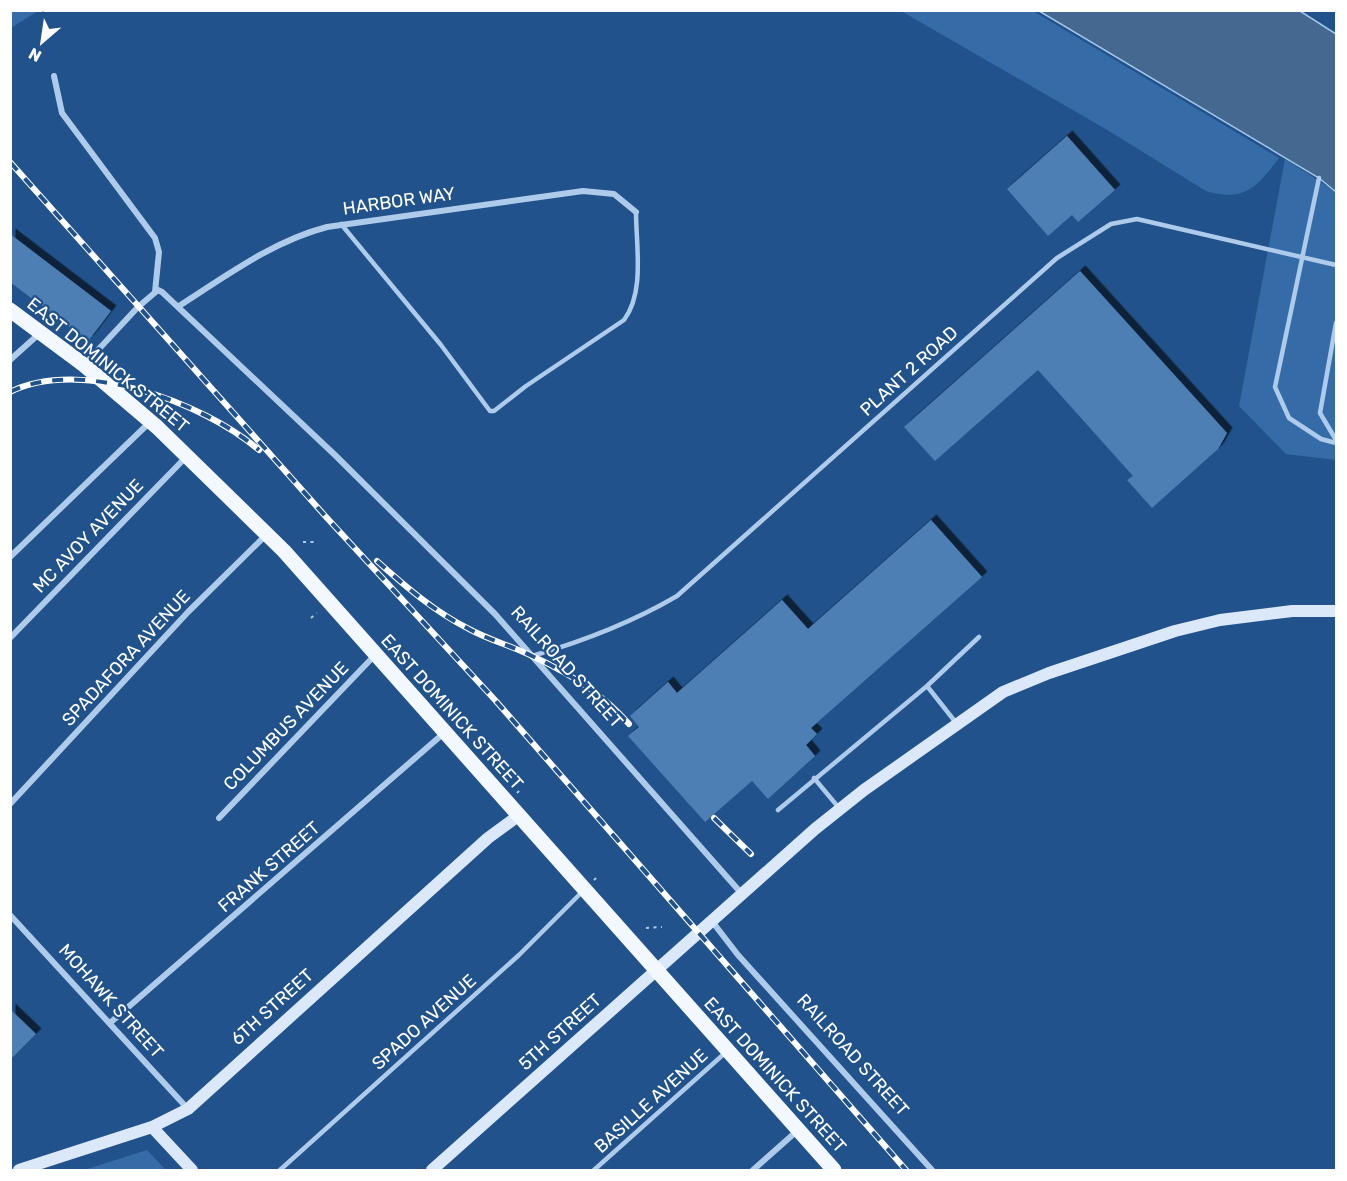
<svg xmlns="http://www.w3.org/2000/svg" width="1347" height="1181" font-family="Rubik,sans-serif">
<defs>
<filter id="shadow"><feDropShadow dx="5.5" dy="-5.5" stdDeviation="0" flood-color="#0009"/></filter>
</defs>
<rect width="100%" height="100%" fill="#21528b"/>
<!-- green -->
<path fill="#356ca8" d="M11 10H38V11L11 28Z
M901 11H1033L1279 158C1256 188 1245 202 1206 191L1104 128Z
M1285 159 1336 192V460L1286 454 1239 406Z
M147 1150 166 1170H84Z"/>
<!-- water -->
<path fill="#456891" stroke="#a2c6ec" stroke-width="1.5" d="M1039 11H1300L1336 34V192L1319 178Z"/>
<!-- building -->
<path fill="#4e7eb4" filter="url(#shadow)" d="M1067 136 1115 190 1078 222 1072 215 1048 236 1007 189Z
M10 234 111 311 88 341 10 282Z
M1080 271 1227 433 1218 449 1152 508 1127 480 1133 476 1038 370 935 461 904 427Z
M931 520 982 577 811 728 817 734 806 745 815 756 768 799 752 781 705 822 628 736 639 727 630 716 668 682 677 693 782 600 808 629Z
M10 1009 36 1034 10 1060Z"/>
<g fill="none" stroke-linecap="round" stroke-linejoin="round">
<!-- path -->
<path stroke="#afcbeb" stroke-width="2" stroke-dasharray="3 4.5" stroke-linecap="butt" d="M303 542H318
M311 618 317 613
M517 793 522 788
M594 880 599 875
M646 928 662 927"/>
<!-- lane -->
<path stroke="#afcbeb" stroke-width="4.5" d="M1319 178 1275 387 1289 418 1321 439 1336 443
M341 224 441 345 484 403 490 411H494L526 386 624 320C645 292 636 246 636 212
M1336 323 1320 413 1336 440
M532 656C584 641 631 623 677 596L1057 258 1111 224 1137 219 1336 265
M927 686 957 724
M814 778 839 808
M778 810 927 686 979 637
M280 1170 519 955 582 892
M594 1170 725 1053"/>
<!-- street -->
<path stroke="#afcbeb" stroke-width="6" d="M54 76 62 113 155 238 159 252 155 292
M179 306C226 276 273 241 327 227L583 191 614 194 636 212
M10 360 40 333
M84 365 138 307 158 290 162 292 336 456 495 614 742 894
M10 557 150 422
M10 638 187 456
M10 804 188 612 266 535
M219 818 375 655
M10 915 188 1109
M711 920 738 955 932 1170
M111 1022 444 733
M753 1170 797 1131"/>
<!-- secondary -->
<path stroke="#dae8f9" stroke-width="12" d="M152 1127 192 1170
M19 1170 152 1127 188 1109 488 838 518 816
M432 1170 815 829 864 790 1003 692 1049 673 1175 631 1220 620 1292 611H1336"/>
<!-- primary -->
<path stroke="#f3f8fe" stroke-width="15" d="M10 310 84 365 157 427 284 551 834 1170"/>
<!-- rail casing -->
<g stroke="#fff" stroke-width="6">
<path id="rail" d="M10 162 327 518 495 700 906 1170
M10 392C80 357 203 402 259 450
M377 561C406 587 435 612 469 629 489 640 512 646 532 656 567 672 604 695 629 724
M714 818 751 854"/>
</g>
<!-- rail -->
<use href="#rail" stroke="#21528b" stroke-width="4" stroke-dasharray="11" stroke-linecap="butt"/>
</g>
<g text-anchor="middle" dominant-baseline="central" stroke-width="4.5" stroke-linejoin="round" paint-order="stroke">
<!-- street labels -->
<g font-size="18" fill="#fff" stroke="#21528b">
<text transform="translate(399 201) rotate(-8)">HARBOR WAY</text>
<text transform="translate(108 365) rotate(39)">EAST DOMINICK STREET</text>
<text transform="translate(909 371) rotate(-42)">PLANT 2 ROAD</text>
<text transform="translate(88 536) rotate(-46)">MC AVOY AVENUE</text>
<text transform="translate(126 658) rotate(-47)">SPADAFORA AVENUE</text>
<text transform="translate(567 667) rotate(48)">RAILROAD STREET</text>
<text transform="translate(452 712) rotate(48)">EAST DOMINICK STREET</text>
<text transform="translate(286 726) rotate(-46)">COLUMBUS AVENUE</text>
<text transform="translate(269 867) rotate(-41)">FRANK STREET</text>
<text transform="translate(111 1001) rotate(48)">MOHAWK STREET</text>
<text transform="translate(272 1007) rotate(-42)">6TH STREET</text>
<text transform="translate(424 1022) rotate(-42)">SPADO AVENUE</text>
<text transform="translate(560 1032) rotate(-42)">5TH STREET</text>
<text transform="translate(853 1055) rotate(48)">RAILROAD STREET</text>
<text transform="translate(775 1075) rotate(48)">EAST DOMINICK STREET</text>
<text transform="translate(651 1101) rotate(-42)">BASILLE AVENUE</text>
</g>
</g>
<!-- border -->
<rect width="1347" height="1181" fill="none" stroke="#ffffff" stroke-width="24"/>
<!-- north arrow -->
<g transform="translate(42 42) rotate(209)" stroke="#21528b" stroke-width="4.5" paint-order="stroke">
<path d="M0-4.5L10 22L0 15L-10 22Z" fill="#ffffff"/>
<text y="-9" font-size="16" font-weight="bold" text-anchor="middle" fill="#ffffff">N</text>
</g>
</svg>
